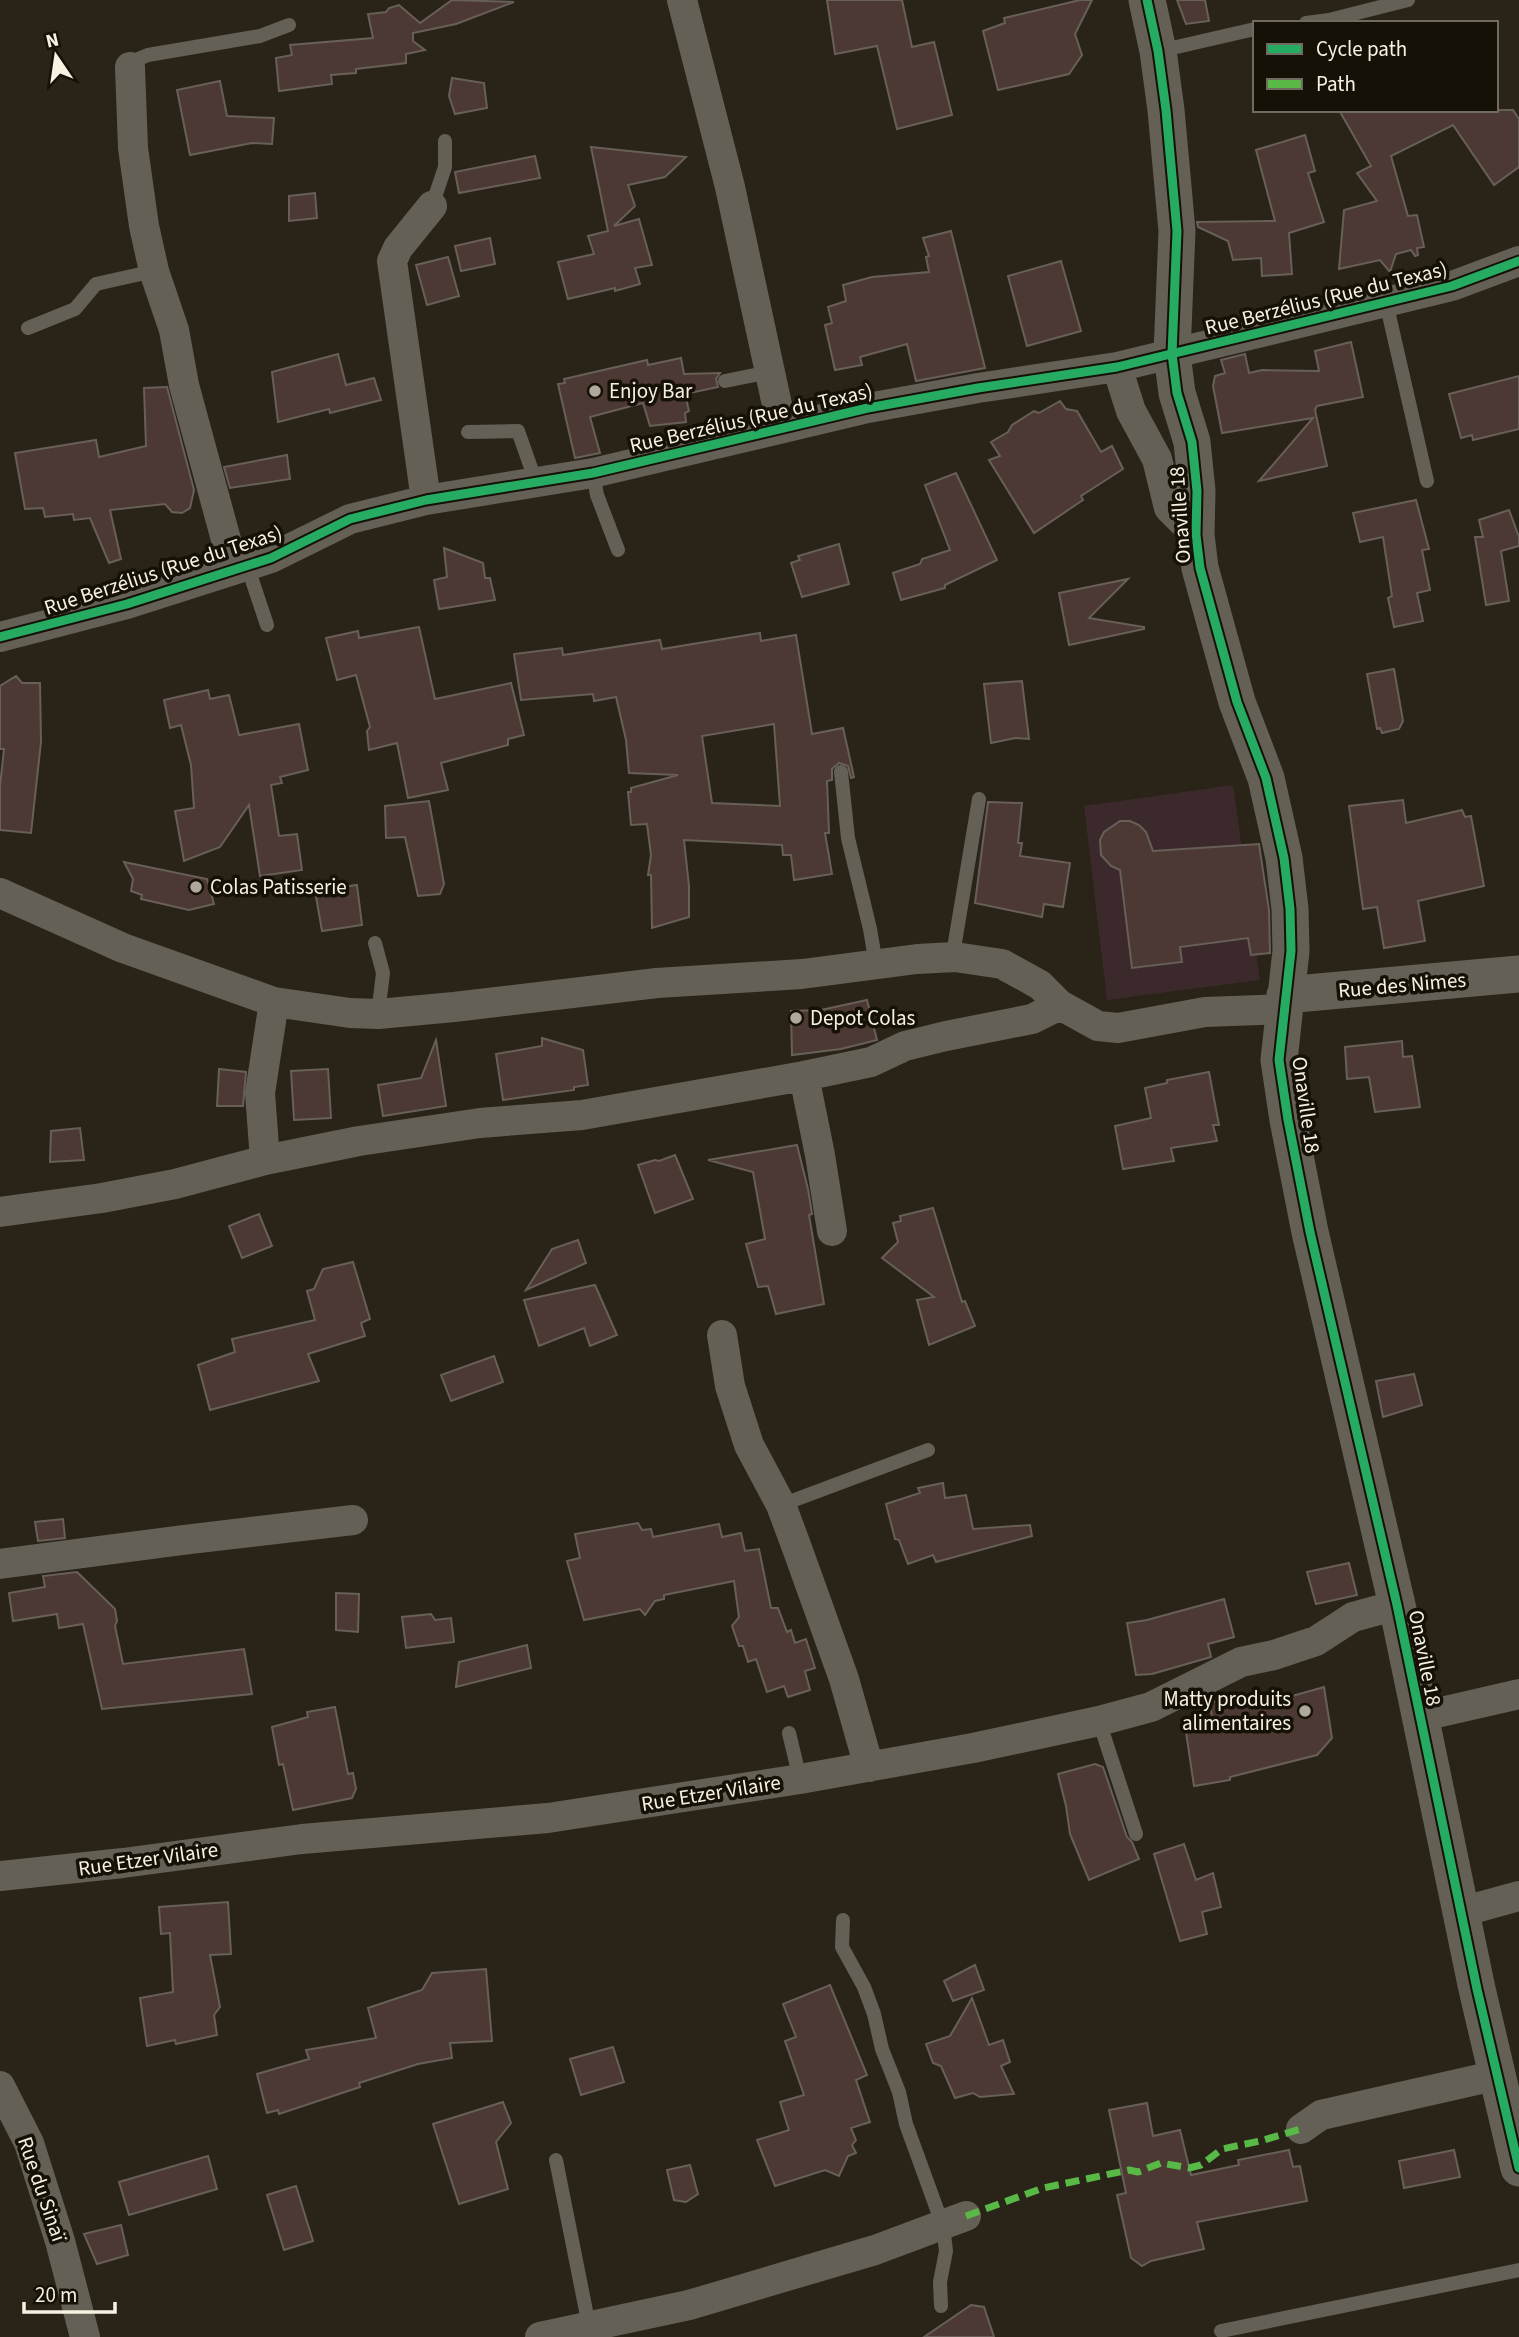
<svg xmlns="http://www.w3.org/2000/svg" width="1519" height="2337" font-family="'Source Sans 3',sans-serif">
<rect width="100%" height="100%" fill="#292417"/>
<!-- education -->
<path fill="#3b292c" d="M1233 785 1260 980 1107 1000 1084 806Z"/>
<!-- building -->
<path fill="#4c3933" stroke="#685f59" stroke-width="2" fill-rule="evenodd" d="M452 0 514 2 456 24 413 33V41L425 50 406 54V63L356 69V73L331 75 332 84 279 91 276 58 292 55 290 45 373 38 368 14 386 12 389 8 399 5 420 23Z
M827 0H902L912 47 934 42 952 115 897 129 877 46 835 54Z
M1080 0H1092L1075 34 1082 55 1069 74 998 90 983 31 1005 23 1004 18Z
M1177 0H1205L1209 21 1186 24Z
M452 78 484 83 487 108 455 114 449 96Z
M220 81 227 116 274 118 272 144 252 143 190 155 177 90Z
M1339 110H1513L1519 119V167L1494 185 1453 125 1391 156 1408 216 1417 215 1424 247 1417 248 1418 255 1415 256 1411 250 1396 254 1390 272 1380 260 1339 269 1344 210 1377 201 1357 173 1371 166Z
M1305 135 1315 171 1308 173 1324 222 1289 233 1292 274 1262 276 1261 258 1233 260 1228 241 1198 227 1197 222 1275 221 1256 150Z
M591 147 686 157 665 177 628 185 635 206 614 226 639 219 652 265 635 268 640 284 615 291V288L568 299 558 262 594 254 588 236 608 231Z
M535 156 540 178 459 193 455 172Z
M315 193 317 218 289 221V196Z
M951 231 985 368 916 381 907 344 860 357 862 365 835 370 825 325 832 323 828 307 846 301 843 285 872 277 929 272 926 257 929 256 923 238Z
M490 238 495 264 461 271 455 246Z
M448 257 459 296 427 305 416 265Z
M1061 261 1081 331 1027 346 1008 276Z
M1351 342 1363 397 1317 406 1315 410 1327 466 1259 481 1313 418 1222 433 1213 386 1215 376 1225 373 1221 360 1245 354 1249 373 1262 370 1319 371 1315 351Z
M338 354 346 385 374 378 381 400 330 413 329 409 278 422 272 372Z
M681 358 684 374 720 373 716 379 718 387 685 394 689 411 685 413 686 422 650 426 643 403 590 417 600 453 575 458 558 384 565 383 564 379 647 360 648 365Z
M1519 376V429L1473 440 1472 435 1461 438 1449 394Z
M167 387 194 490 190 508 182 513 172 512 165 504 110 510 121 559 109 563 90 518 74 520 73 514 45 517 43 508 25 509 15 453 96 440 99 457 146 446 144 388Z
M1060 401 1066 409 1077 411 1101 452 1112 446 1123 469 1081 496 1083 500 1034 533 989 460 1000 456 991 442 1008 432 1012 425 1034 411 1039 413Z
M287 455 290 479 230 488 224 467Z
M956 473 997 560 945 585V588L901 600 893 573 920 564 922 559 950 550 925 485Z
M1416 500 1429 549 1422 550 1430 590 1417 593 1423 621 1394 627 1388 598 1392 596 1383 537 1360 542 1353 513Z
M1509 510 1519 537V546L1501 551 1509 601 1486 605 1475 537H1483L1479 520Z
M839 544 849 584 802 597 791 563 800 560 798 556Z
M444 548 483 563 485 578H490L495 600 439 609 434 580 447 577Z
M1128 579 1089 618 1144 627V629L1069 645 1059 593Z
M419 627 435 699 511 683 524 735 508 739V745L441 763 448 790 408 798 397 743 369 750 367 731 370 727 356 675 337 680 326 638 358 631 359 638Z
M760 633 761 641 796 635 812 734 843 728 854 777 851 778 848 766 839 763 832 769V780L827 781 829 833H825L832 874 794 880 791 855H783L782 845 684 840 689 886V917L652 928 651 875H648L651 855 647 824 631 825 628 792H631V788L678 775 629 773 626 740 616 697 594 701 593 694 521 700 514 654 562 648 563 655 660 640 662 649ZM774 724 780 806 712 803 702 736Z
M1394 669 1403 721 1399 729 1382 733 1380 728 1377 729 1367 674Z
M16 676 22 683H40L41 742 31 833 0 830V786L4 749H0V686Z
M1022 681 1029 739 1015 738 991 743 984 684Z
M208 690 210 699 229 695 239 735 299 724 308 770 280 777 282 783 271 785 279 836 297 834 302 870 260 876 249 805 220 847 184 861 175 811 194 808 191 765 181 725 170 728 164 700Z
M1403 800 1406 823 1462 810 1465 817 1471 816 1484 886 1418 901 1425 941 1384 948 1377 907 1363 909 1349 806Z
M429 801 444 884 440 894 418 896 405 837 386 838 385 806Z
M988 802 1022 803 1018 843H1022L1020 856 1070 863 1063 907 1044 904 1042 917 975 903Z
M1120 821H1130L1139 825 1146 832 1153 851 1259 844 1269 910 1270 953 1251 955 1248 938 1180 947 1182 962 1132 968 1120 870 1111 866 1101 855 1100 840 1104 832Z
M124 862 207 879 214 904 189 910 141 899 142 895 131 891 133 879Z
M357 885 362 925 322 931 315 891Z
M867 1000 877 1040 841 1049 792 1055 791 1011 821 1010Z
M542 1038 583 1050 588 1085 574 1087V1090L503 1100 496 1054 542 1046Z
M436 1040 446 1106 383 1116 378 1085 421 1078Z
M1402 1041 1403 1057 1412 1056 1420 1107 1375 1112 1369 1077 1347 1079 1345 1047Z
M219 1069 246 1072 243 1106H217Z
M328 1069 331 1118 294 1120 291 1071Z
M1209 1072 1219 1125H1213L1217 1141 1171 1148 1174 1161 1123 1169 1115 1126 1151 1118 1145 1088 1167 1083V1080Z
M80 1128 84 1160 50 1162 51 1131Z
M797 1145 808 1189 812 1214 809 1215 824 1304 776 1314 768 1286 758 1287 746 1244 765 1239 753 1172 708 1160Z
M675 1155 693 1199 655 1213 638 1165 655 1160 659 1161Z
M933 1208 962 1302 965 1301 975 1326 929 1345 917 1300 934 1297 882 1258 898 1242 893 1223 901 1221 900 1216Z
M259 1214 272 1246 242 1258 229 1226Z
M578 1240 586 1263 526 1290 552 1249Z
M353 1262 370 1319 361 1323 365 1336 308 1354 319 1381 210 1410 198 1365 235 1352 232 1339 315 1320 307 1291 314 1289 323 1269Z
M595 1285 617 1335 590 1346 584 1328 539 1346 524 1300Z
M494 1356 503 1382 451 1401 441 1375Z
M1414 1374 1422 1405 1383 1417 1376 1381Z
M943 1483 945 1498 966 1495 973 1529 1030 1525 1032 1536 936 1562 933 1555 908 1564 899 1540 895 1539 886 1504 920 1493 918 1488Z
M63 1519 65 1538 38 1541 35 1522Z
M638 1523 642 1530 651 1529 653 1537 719 1524 722 1537 741 1533 745 1551 759 1549 771 1608H778L787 1632 791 1630 795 1643 806 1639 815 1668 805 1671 810 1690 788 1697 784 1686 767 1692 756 1659 748 1662 743 1646H739L732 1626 739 1617 734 1581 664 1595V1599L655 1601 645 1615 640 1609 584 1620 567 1561 580 1558 575 1534Z
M1349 1563 1357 1595 1316 1604 1307 1572Z
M77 1572 115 1609 117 1621 115 1626 123 1664 244 1649 252 1694 102 1709 83 1624 59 1628 57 1614 13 1621 9 1593 45 1587 43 1576Z
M336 1593 359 1594 358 1632 336 1630Z
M1224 1599 1234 1637 1208 1644 1211 1657 1152 1674 1136 1675 1127 1623 1147 1620Z
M431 1614 435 1620 451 1618 454 1642 406 1648 402 1617Z
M527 1645 531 1668 456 1687 459 1662Z
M1324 1687 1332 1738 1317 1755 1230 1777V1780L1194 1786 1186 1732 1213 1727 1210 1702 1259 1698 1275 1693 1278 1700Z
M335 1707 348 1774 353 1773 356 1789 352 1798 293 1810 283 1764 279 1765 272 1727 308 1717 307 1712Z
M1095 1764 1103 1767 1127 1837 1132 1842 1139 1859 1089 1880 1070 1834 1066 1806 1058 1774Z
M1184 1844 1196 1880 1213 1873 1221 1907 1202 1912 1207 1934 1180 1941 1154 1854Z
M228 1902 231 1954 210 1955 220 2007 214 2015 217 2035 176 2044 175 2040 147 2046 140 1998 173 1992 170 1933 161 1934 159 1907Z
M975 1965 984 1990 953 2001 944 1981Z
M486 1969 492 2041 450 2043 452 2058 418 2064 359 2083 360 2087 279 2114 278 2110 267 2113 257 2074 309 2059 306 2050 376 2038 368 2008 422 1990 432 1973Z
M830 1985 867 2075 856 2080 870 2122 851 2128 856 2140 852 2145 856 2153 848 2156 839 2176 825 2170 775 2186 757 2140 789 2130 780 2102 804 2095 785 2041 796 2037 783 2004Z
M972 1998 989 2045 1003 2040 1010 2062 1001 2066 1014 2094 980 2097 973 2093 955 2098 941 2066 933 2063 926 2044 950 2036Z
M613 2047 624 2082 581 2095 570 2059Z
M503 2102 511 2123 496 2142 508 2189 459 2204 433 2124Z
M1147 2103 1153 2136 1180 2130 1191 2175 1239 2165 1238 2160 1289 2150 1293 2167 1300 2166 1307 2201 1197 2222 1204 2249 1151 2261 1142 2266 1131 2258 1117 2195 1126 2193 1109 2110Z
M1454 2150 1460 2177 1404 2188 1399 2161Z
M208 2156 217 2189 129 2215 119 2182Z
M690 2165 698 2194 686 2202 674 2200 667 2170Z
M296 2186 313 2241 284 2250 267 2195Z
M121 2225 128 2255 97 2264 84 2234Z
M971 2305 984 2307 994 2337H924Z"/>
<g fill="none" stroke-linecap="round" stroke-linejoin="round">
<!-- service -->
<path stroke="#646056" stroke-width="14" d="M1306 23 1329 20 1408 0
M1159 51 1255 29
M130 67 131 62 148 55 260 36 289 25
M432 206 445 167V141
M1386 302 1427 481
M28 328 75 309 96 284 154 271
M725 381 770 372
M468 432 518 431 536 482
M593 473 597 495 618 550
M247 565 267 625
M841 772 848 838 870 929 876 964
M375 943 383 973 378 1014
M955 957V942L979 799
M781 1505 928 1450
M1099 1721 1136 1834
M789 1733 800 1779
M843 1920 842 1947 864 1987 874 2014 882 2049 899 2092 906 2124 943 2226 946 2251 940 2282 941 2306
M556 2160 589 2326
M1221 2331 1519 2270"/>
<!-- minor -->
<path stroke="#646056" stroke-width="30" d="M682 0 730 187 782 428
M130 67 133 148 144 226 154 271 174 330 184 385 234 569
M1117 367 1131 411 1157 459 1169 508 1196 535
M426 500 392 261 398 248 432 206
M0 637 127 604 271 558 350 519 426 500 593 473 868 408 978 388 1117 367 1452 286 1519 261
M0 893 123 948 274 1002 350 1013 378 1014 454 1007 657 983 802 974 917 959 955 957 1002 964 1040 985 1060 1005 1098 1026 1118 1028 1205 1012 1284 1009
M804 1076 820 1155 832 1231
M265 1160 260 1093 274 1002
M0 1212 102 1198 175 1184 265 1160 359 1141 480 1123 582 1115 804 1076 871 1062 905 1046 946 1036 1032 1019 1060 1005
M722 1335 730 1386 749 1445 781 1505 797 1548 844 1679 869 1767
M0 1564 183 1540 353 1520
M1419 1717 1519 1694
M0 1876 123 1863 302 1839 548 1818 800 1779 973 1748 1099 1721 1151 1707 1241 1662 1274 1655 1316 1641 1353 1617 1397 1605
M1461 1912 1519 1896
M0 2086 29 2143 60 2241 85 2337
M1301 2129 1321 2115 1498 2075
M540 2337 689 2305 875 2250 966 2216"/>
<!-- tertiary -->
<path stroke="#646056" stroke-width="37" d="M1147 0 1158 51 1166 110 1177 231 1172 354 1177 393 1192 442 1197 491 1196 535 1200 568 1237 702 1266 778 1284 858 1290 909 1291 951 1279 1060 1288 1120 1310 1232 1397 1605 1477 1989 1519 2168
M1285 995 1519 974"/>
<!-- quiet -->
<path stroke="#58b947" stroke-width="7" stroke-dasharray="14 7" stroke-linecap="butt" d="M966 2216 1043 2188 1129 2170 1138 2172 1161 2163 1189 2168 1201 2165 1222 2149 1260 2141 1301 2129"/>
<!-- cycleway casing -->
<g stroke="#161107" stroke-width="13">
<path id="cycleway" d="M1147 0 1158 51 1166 110 1177 231 1172 354 1177 393 1192 442 1197 491 1196 535 1200 568 1237 702 1266 778 1284 858 1290 909 1291 951 1279 1060 1288 1120 1310 1232 1397 1605 1477 1989 1519 2168
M0 637 127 604 271 558 350 519 426 500 593 473 868 408 978 388 1117 367 1452 286 1519 261"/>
</g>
<!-- cycleway -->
<use href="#cycleway" stroke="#26ab63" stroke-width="9"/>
</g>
<!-- markers -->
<g fill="#afa99b" stroke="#161107" stroke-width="2.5">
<circle cx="595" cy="391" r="7"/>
<circle cx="196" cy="887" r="7"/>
<circle cx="796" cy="1018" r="7"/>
<circle cx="1305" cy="1711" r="7"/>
</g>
<g text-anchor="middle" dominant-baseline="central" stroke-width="7" stroke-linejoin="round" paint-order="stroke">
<!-- street labels -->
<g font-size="21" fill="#f7f1e2" stroke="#161107">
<text transform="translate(1326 298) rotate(-14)">Rue Berzélius (Rue du Texas)</text>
<text transform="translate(751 418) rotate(-13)">Rue Berzélius (Rue du Texas)</text>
<text transform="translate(1180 515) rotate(-94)">Onaville 18</text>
<text transform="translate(163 570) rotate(-18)">Rue Berzélius (Rue du Texas)</text>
<text transform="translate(1402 985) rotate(-5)">Rue des Nimes</text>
<text transform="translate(1306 1105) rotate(82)">Onaville 18</text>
<text transform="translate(1425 1658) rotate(79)">Onaville 18</text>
<text transform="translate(711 1793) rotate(-9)">Rue Etzer Vilaire</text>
<text transform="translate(148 1859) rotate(-8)">Rue Etzer Vilaire</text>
<text transform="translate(42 2189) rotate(71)">Rue du Sinaï</text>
</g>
<!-- poi labels -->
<g font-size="21" fill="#f7f1e2" stroke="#161107" text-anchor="start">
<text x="609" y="391">Enjoy Bar</text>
<text x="210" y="887">Colas Patisserie</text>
<text x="810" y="1018">Depot Colas</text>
<text x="1291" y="1699" text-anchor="end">Matty produits<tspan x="1291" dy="24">alimentaires</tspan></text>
</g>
</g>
<!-- legend -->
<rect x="1253" y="21" width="245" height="91" fill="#161107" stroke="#706b5f" stroke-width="2"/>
<rect x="1267" y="44" width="35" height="10" fill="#26ab63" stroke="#706b5f" stroke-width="2"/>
<text x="1316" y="56" font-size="21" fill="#f7f1e2">Cycle path</text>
<rect x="1267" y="79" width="35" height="10" fill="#58b947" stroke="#706b5f" stroke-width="2"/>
<text x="1316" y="91" font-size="21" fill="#f7f1e2">Path</text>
<!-- north arrow -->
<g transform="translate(56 56) rotate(347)" stroke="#161107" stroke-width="5" paint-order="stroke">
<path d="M0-5L12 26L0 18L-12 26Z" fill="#f7f1e2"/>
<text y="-10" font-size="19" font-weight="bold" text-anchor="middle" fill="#f7f1e2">N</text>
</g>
<!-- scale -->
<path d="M24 2302v10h91v-10" fill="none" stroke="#f7f1e2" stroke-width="3.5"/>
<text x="35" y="2302" font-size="21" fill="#f7f1e2" stroke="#161107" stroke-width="5" paint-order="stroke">20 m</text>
</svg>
